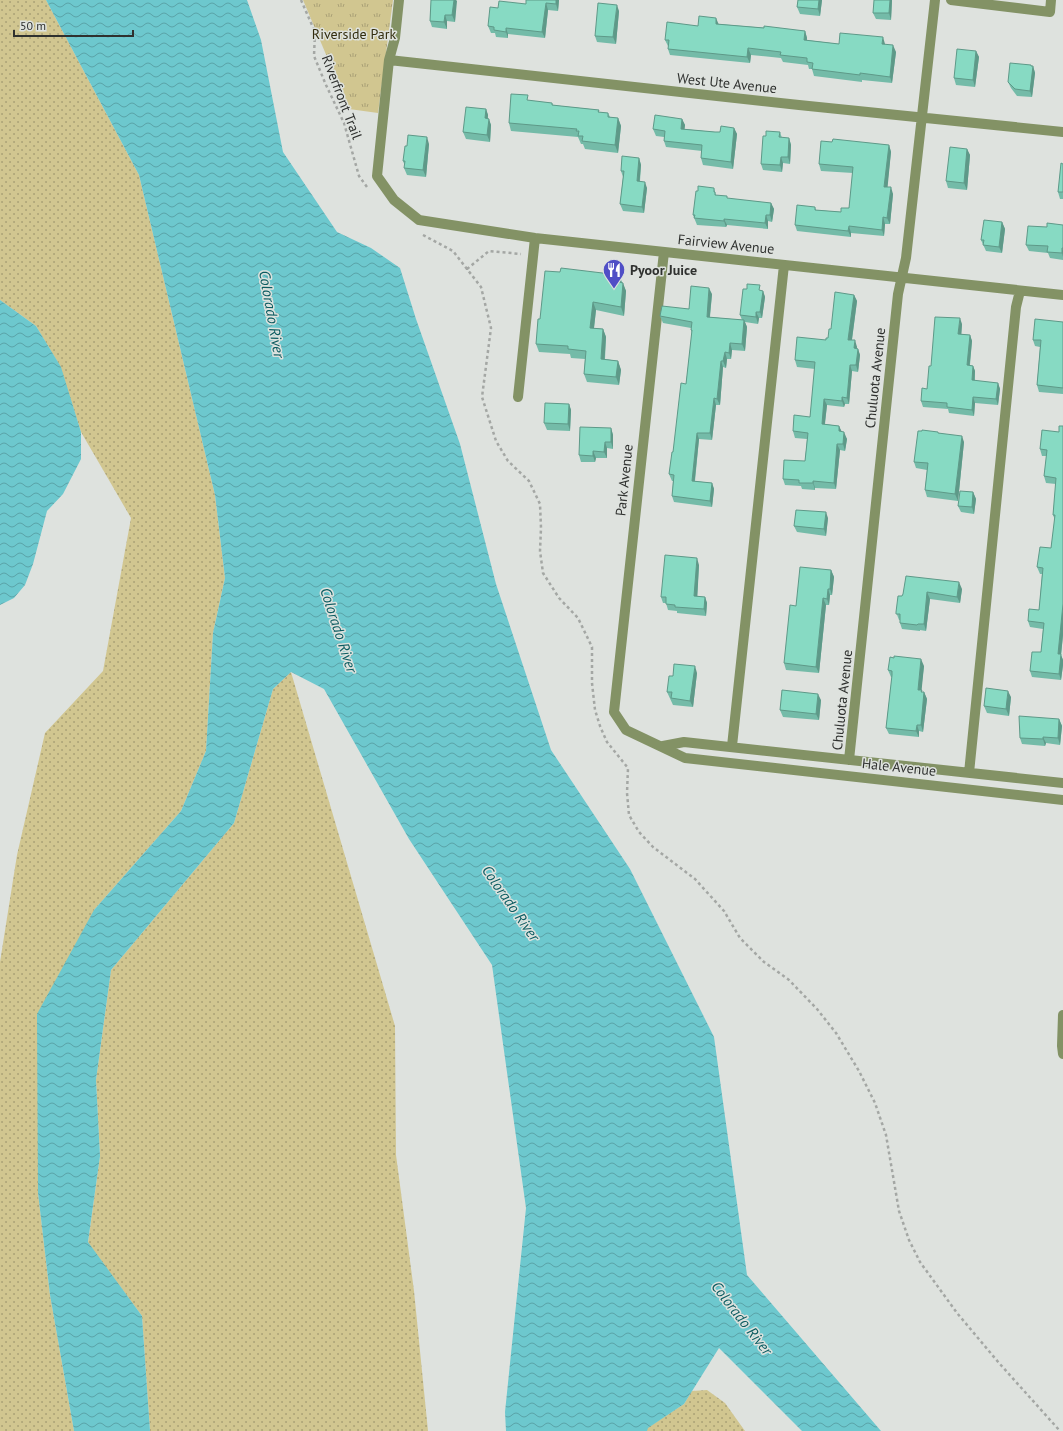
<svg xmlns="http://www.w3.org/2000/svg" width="1063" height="1431" font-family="'PT Sans',sans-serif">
<defs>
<pattern id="grass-dots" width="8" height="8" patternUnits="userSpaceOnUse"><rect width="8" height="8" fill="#d1c690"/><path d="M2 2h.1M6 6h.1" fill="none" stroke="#aaa176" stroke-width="1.8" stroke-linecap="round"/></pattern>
<pattern id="park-tufts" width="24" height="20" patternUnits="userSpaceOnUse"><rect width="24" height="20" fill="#d1c690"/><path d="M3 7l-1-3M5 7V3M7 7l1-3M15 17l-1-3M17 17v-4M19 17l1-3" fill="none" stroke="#aaa176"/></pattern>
<pattern id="water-waves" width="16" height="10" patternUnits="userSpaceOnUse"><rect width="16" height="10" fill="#6dc8ce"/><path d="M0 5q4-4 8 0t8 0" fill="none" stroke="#5aa3a8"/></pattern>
</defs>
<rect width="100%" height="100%" fill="#dee2de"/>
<!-- grass -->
<path fill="url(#grass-dots)" d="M0 0H46L139 175 215 495 225 578 213 633 206 751 181 811 94 910 38 1193 50 1295 74 1431H0V962L17 855 45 733 103 671 131 518 81 432 60 366 36 326 0 300Z
M291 672 395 1026 396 1155 414 1291 428 1431H150L142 1316 88 1243 100 1156 96 1080 111 970 234 823 273 689Z
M707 1390 725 1403 745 1431H647V1428L684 1404 692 1391Z"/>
<!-- park -->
<path fill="url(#park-tufts)" d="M303 0H393L378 113 349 109Z"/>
<!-- water -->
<path fill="url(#water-waves)" d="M46 0H247L261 40 283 152 337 232 371 248 400 268 416 319 460 444 496 584 551 750 630 869 714 1037 747 1275 881 1431H802L719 1348 684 1404 648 1428 647 1431H506L505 1412 526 1208 492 965 409 839 324 689 291 672 273 689 234 823 111 970 96 1080 100 1156 88 1242 142 1316 150 1431H74L50 1295 38 1193 37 1014 94 910 181 811 206 751 213 633 225 578 215 495 139 175Z
M0 300 36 326 61 367 81 432V459L63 494 47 511 33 564 25 585 14 598 0 605Z"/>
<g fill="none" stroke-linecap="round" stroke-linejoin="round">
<!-- path -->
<path stroke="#a4a7a4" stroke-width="2.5" stroke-dasharray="3 3" stroke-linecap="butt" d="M301 0 315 32 314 56 326 85 344 123 359 176 367 187
M423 235 453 251 481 287 491 328 482 397 496 441 508 461 529 481 540 504 541 528 540 551 543 573 559 598 578 618 592 647V683L595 710 600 726 607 742 628 768 627 793 629 815 639 832 653 847 695 879 724 911 740 938 764 962 789 980 817 1009 836 1033 859 1071 875 1103 886 1135 899 1211 909 1240 920 1262 957 1313 999 1363 1060 1431
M467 269 489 251 521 254"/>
<!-- minor -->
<path stroke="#839265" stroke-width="10" d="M399 0 395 38 389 60 377 176 394 200 419 220 535 238 1063 295
M951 0 1050 12 1051 0
M389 60 799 105 1063 132
M664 252 614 712 626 730 685 758 1063 800
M518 397 535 238
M663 746 684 742 1063 783
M732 746 784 265
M849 760 898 294 906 258 935 0
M969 773 1016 307 1020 291
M1063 1015 1062 1046 1063 1054"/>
</g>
<!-- wall -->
<path fill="#74bba8" d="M431 0H456L455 22 447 21V29L432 27 430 21Z
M526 0H559L558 11 548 10 545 38 508 34V38L496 37 495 33H491L488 26 498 8 526 4Z
M798 0H822L820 16 800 14 797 7Z
M892 0 891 20 876 19 873 13Z
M619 11 616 44 597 42 595 36Z
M719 24 805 31 807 38V40L839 44H885V45L896 52 892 83 862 80V82L814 76 812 69H809L808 65 783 62 781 58 751 55 750 63 670 55 668 49V46L665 40 698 26Z
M976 51 979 57 975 87 956 85 954 78Z
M1031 66H1033L1035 73 1032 97 1017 96 1011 88 1008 82Z
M530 101 552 103 553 105 561 106 599 110V112L608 113 610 117 618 118 621 126 618 153 585 149 583 144H581L578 137 511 131 509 123Z
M486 109 488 115V118L491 125 490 142 466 139 463 132Z
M682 119 685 125 684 129 715 132H720L734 128 737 134 733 169 703 165 701 158 702 151 666 147 664 141V137L656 136 653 129Z
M780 132 782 138H789L791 145 790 164 783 163 782 172 763 170 761 164 766 136Z
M832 142 889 145 891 152 887 187 893 194 890 224H885L884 236 851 233V237L797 231 795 225 815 207 816 210 841 212 849 208 853 173 821 171 819 164Z
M429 144 426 177 407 175 404 168 405 166 403 161Z
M967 149 970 155 967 190 948 188 946 181Z
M639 158 641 165 640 181 647 188 644 213 623 211 620 204 623 177 621 171Z
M1063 164V199H1060L1058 192Z
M714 188 716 195 728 199 771 203 774 209 772 222 768 221V229L727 225 726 227 697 225 693 215 698 191Z
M1002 222 1005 229 1002 253 986 251 981 240Z
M1063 225V260L1050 258 1048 253 1029 251 1026 245 1047 227Z
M560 272 619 275 626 291 624 316 596 310 594 328 603 329 606 337 605 359 618 361 621 370 619 385 587 382 584 374 585 359 571 358 570 354 539 352 536 344 540 319Z
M762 291H763L765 297 762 318H759L758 324 745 322 747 327 745 351 732 350 731 359H727L726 368 723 367 720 405H716L712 440 699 439 695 481 712 483 714 489 712 507 674 502 672 496 673 481H672L669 474 686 384 692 333 691 330V328L663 323 660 316 689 309 712 294 710 317 742 320 740 315Z
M854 295 857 301 852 340 857 347V348L858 349 860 355 858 372 852 371 849 404H845L844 407 827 405 825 424 839 426 841 432 847 439 845 451 840 450 836 489 815 488V490L802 489 801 486 785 485 783 479 805 461 807 439 795 438 793 431 810 417 815 369 797 367 795 360 828 338 831 329Z
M1063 322V394L1039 392 1037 385 1040 347 1035 346 1033 340Z
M962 324 961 334 970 335 972 341 970 365 973 366 975 371V381L998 383 1000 389 998 405 975 403 974 416 949 413 948 409 923 407 921 401 927 389 931 366Z
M569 404 571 410 570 431 547 430 544 423Z
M1063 426V635L1061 655 1063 660V665L1061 680 1032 677 1030 671 1041 652 1043 629 1030 627 1028 621 1039 610 1042 574H1040L1037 567 1051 548 1055 520 1053 515 1056 484 1046 483 1044 476 1047 456H1042L1040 449 1059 432Z
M611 428 613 435V449L607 448V458H596L595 462H581L579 455Z
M939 433 964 442 958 501 927 497 925 490 927 470 916 468 914 462Z
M973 492 976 499 974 514 961 512 958 506Z
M828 518 826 536 797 532 794 526Z
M699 565 697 596 705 597 707 603 706 616 677 613V611L668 610 666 603H663L661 597Z
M831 570 834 577 832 595H830L829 605H826L819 673 786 670 784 663 796 606Z
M962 589 960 603 930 599 926 631 920 630V631L902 629 900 623V620H899L896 612 903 594Z
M924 666 921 690 922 692H924L927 699 923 732 919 731V737L889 734 886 728 892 677H891L888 670Z
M697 673 693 707 673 705 667 692 673 676Z
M1011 697 1009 716 987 713 984 706Z
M821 700 819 720 783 717 780 710Z
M1059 719 1062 726 1060 745 1046 743 1045 746 1022 744 1020 738Z"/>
<!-- shaded-wall -->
<path fill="#5e9988" d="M454 0H456L457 1 455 22 452 15Z
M556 0H559L558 11 556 4Z
M819 0H822L820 16 818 9Z
M890 0H892L891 20 889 13Z
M546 3 548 10 545 38 542 32Z
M617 5 619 11 616 44 613 37Z
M445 15 447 21V29L444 22Z
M716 18 719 25 716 24Z
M506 28 508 34V38L506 32Z
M805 31 807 38 806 46 804 40Z
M883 37 885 44V51L882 44Z
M893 45 896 52 892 83 890 77Z
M748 48 751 55 750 63 747 57Z
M976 51 979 57 975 87 973 80Z
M1031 65 1032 69 1033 66 1035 73 1032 97 1030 91Z
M486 109 488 115 487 125 485 118Z
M618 118 621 126 618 153 615 145Z
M489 119 491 125 490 142 487 135Z
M682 119 685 125 684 135 681 129Z
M734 128 737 134 733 169 731 162Z
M427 137 429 144 426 177 423 170Z
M789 138 791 145 790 164 788 157Z
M889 145 891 152 887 193 884 187Z
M967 149 970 155 967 190 964 183Z
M781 157 783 163 782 172 780 165Z
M639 158 641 165 639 187 637 181Z
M645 182 647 188 644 213 642 207Z
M891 187 893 194 890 224 887 218Z
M771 203 774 209 772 222 770 215Z
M766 215 768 221V229L765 223Z
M883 217 885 224 884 236 882 230Z
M724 219 727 225 726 227 724 221Z
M1002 222 1005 229 1002 253 999 247Z
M849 226 851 233V237L848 231Z
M1062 248 1063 251V257L1062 253Z
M619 275 622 284 619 282Z
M623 283 626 291 624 316 621 307Z
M709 288 712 294 709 324 707 317Z
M763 291 765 297 762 318 760 312Z
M854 295 857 301 851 346 848 340Z
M593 302 596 310 593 336 590 328Z
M756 312 759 318 758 324 756 317Z
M960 318 962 324 961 340 958 334Z
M744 320 747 327 745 351 742 344Z
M603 329 606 337 604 367 601 359Z
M970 335 972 341 969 371 967 365Z
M855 340 857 347 856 355 854 348Z
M730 343 732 350 731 359 729 353Z
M858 349 860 355 858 372 856 365Z
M725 352 727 359 726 368 723 361Z
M618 361 621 370 619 385 616 377Z
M721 361 723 367 720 405 717 399Z
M850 365 852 371 849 404 847 398Z
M973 366 975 371 974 386 972 380Z
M998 383 1000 389 998 405 996 399Z
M842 397 845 404 844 407 842 401Z
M973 397 975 403 974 416 972 410Z
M714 398 716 405 712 440 710 433Z
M824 399 827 405 824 430 822 424Z
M569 404 571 410 570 431 568 424Z
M839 426 842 432 839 431Z
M611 428 613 435V449L611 442Z
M844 432 847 439 845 451 843 444Z
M697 433 699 439 694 487 692 481Z
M962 436 964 442 958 501 955 494Z
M605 442 607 448V458L604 452Z
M837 444 840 450 836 489 834 483Z
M593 451 596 458 595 462 593 456Z
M813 481 815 488V490L813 483Z
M712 483 714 489 712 507 710 501Z
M973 492 976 499 974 514 972 507Z
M826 512 828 518 826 536 824 529Z
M697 558 699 565 697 603 694 596Z
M831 570 834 577 832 595 830 589Z
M959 582 962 589 960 603 957 597Z
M828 589 830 595 829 605 827 599Z
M927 592 930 599 926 631 924 624Z
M705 597 707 603 706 616 704 609Z
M823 598 826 605 819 673 816 667Z
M1063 604V635L1061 655 1063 660V665L1061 680 1059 674 1058 654Z
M921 659 924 666 921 696 918 690Z
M695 666 697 673 693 707 690 701Z
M1008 691 1011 697 1009 716 1006 709Z
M924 692 927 699 923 732 921 725Z
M818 694 821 700 819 720 816 714Z
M1059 719 1062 726 1060 745 1058 738Z
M917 725 919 731V737L916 731Z
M1043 737 1046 743 1045 746 1043 739Z"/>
<!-- building -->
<path fill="#87dac3" stroke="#5e9988" d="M431 0H454L452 15H445L444 22 430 21Z
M526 0H556V4L546 3 542 32 506 28V32L494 30V27L488 26 490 7 498 8 499 1 526 4Z
M798 0H819L818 9 797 7Z
M874 0H890L889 13H873Z
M598 3 617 5 613 37 595 36Z
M699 16 716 18V24L764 28V26L805 31 804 40 839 44 840 33 883 37 882 44 893 45 890 77 860 73V75L812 69 813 63 807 62V58L780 55 781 52 748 48 747 57 668 49 669 40H665L667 22 698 26Z
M957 49 976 51 973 80 954 78Z
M1010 63 1031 65V66H1033L1030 91 1015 89 1008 82Z
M511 94 528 95 527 100 552 103V105L561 106 599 110 598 112 608 113V117L618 118 615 145 582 141 583 136H578L579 131H576L577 129 509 123Z
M466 107 486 109 485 118 489 119 487 135 463 132Z
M655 115 682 119 681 129 715 132H720L721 126 734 128 731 162 701 158 702 145 664 141 665 131 653 129Z
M766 131 780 132 779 137 789 138 788 157H781L780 165 761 164 763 136H766Z
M408 135 427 137 423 170 404 168 405 161H403L405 146H407Z
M833 139 889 145 884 187H891L887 218 883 217 882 230 849 226 848 231 795 225 797 205 815 207V210L841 212V208H849L853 167 819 164 821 141 832 142Z
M950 147 967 149 964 183 946 181Z
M622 156 639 158 637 181 645 182 642 207 620 204 624 171H621Z
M1061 163 1063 164V192H1058Z
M698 186 714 188V192H715V195L727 196V198L771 203 770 215H766L765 223 724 219V221L694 218 695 215H693L696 191H698Z
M984 220 1002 222 999 247 983 245 984 240H981Z
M1047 223 1063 225V248H1062V253L1047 252 1048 246 1026 245 1028 226 1047 227Z
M561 268 619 275V282L623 283 621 307 593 302 590 328 603 329 601 359 618 361 616 377 584 374 586 351 568 349V346L536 344 538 319H540L545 271 560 272Z
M747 284 760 285 759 290 763 291 760 312H756V317L740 315 743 289H747Z
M691 286 709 288 707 317 744 320 742 344 730 343 729 353 725 352 723 361H721L717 399 714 398 710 433H697L692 481 712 483 710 501 672 496 674 475 669 474 672 452H673L681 383 686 384 692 330H691L692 322 660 316 662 306 689 309Z
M835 292 854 295 848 340H855L854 348 858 349 856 365H850L847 398 842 397V401L824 399 822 424 839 426V431L844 432 843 444H837L834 483 813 481V483H799V480L783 479 784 460 805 461 808 433 793 431 794 415 810 417 815 362 795 360 797 337 826 340V338H828L829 329H831Z
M935 317 960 318 958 334 970 335 967 365 973 366 972 380 998 383 996 399 973 397 972 410 947 407V403L921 401 922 388 927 389 929 366H931Z
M1035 319 1063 322V388L1037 385 1041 340H1033Z
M545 403 569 404 568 424 544 423Z
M1059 426H1063V604L1058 654H1061L1059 674 1030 671 1032 652H1041L1044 623 1028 621 1029 609 1039 610 1043 568 1037 567 1040 547 1051 548 1055 515H1053L1056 478 1044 476 1047 450 1040 449 1042 430 1059 432Z
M580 427 611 428V442H605L604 452 593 451V456L579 455Z
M922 430 938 432V433L962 436 955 494 925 490 928 463 914 462 918 431H922Z
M960 491 973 492 972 507 958 506Z
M796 510 826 512 824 529 794 526Z
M665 555 697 558 694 596 705 597 704 609 675 607V605L666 604V597H661Z
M800 567 831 570 830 589H828L827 599 823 598 816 667 784 663 790 605 796 606Z
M906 576 959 582 957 597 927 592 924 624H918L917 625 900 623V614H896V612L898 596H902L903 594Z
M894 656 921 659 918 690H922L921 692H924L921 725H917L916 731 886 728 892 675V671L888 670 890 657 894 658Z
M674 664 695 666 690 701 671 698 672 692H667L669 676H673Z
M986 688 1008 691 1006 709 984 706Z
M782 690 818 694 816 714 780 710Z
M1019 716 1059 719 1058 738 1043 737V739L1020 738Z"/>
<!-- icons -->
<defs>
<g id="restaurant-pin" transform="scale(1.15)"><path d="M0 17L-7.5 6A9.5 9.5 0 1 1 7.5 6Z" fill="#504fc6" stroke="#dee2de"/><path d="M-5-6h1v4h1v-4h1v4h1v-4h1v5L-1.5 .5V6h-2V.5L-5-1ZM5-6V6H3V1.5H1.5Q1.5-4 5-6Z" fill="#fff"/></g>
</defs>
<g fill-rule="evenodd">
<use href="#restaurant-pin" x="614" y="270"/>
</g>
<g text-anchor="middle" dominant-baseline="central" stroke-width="3" stroke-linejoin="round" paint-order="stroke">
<!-- park labels -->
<g font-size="14" fill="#332d0e" stroke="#dee2de">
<text x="354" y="34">Riverside Park</text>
</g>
<!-- street labels -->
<g font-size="14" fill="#2f312f" stroke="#dee2de">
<text transform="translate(727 83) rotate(6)">West Ute Avenue</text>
<text transform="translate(342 97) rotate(69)">Riverfront Trail</text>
<text transform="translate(726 244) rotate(6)">Fairview Avenue</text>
<text transform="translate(875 378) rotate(-84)">Chuluota Avenue</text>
<text transform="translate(624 480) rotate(-84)">Park Avenue</text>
<text transform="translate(842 700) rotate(-84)">Chuluota Avenue</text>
<text transform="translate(899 767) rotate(6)">Hale Avenue</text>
</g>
<!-- poi labels -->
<g font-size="14" font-weight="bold" fill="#2f312f" stroke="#dee2de" text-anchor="start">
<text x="630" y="270">Pyoor Juice</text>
</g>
<!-- water labels -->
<g font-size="15" font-style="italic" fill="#0b5c61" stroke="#dee2de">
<text transform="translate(272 314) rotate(80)">Colorado River</text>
<text transform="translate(339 630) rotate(72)">Colorado River</text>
<text transform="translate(511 903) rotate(55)">Colorado River</text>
<text transform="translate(742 1318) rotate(52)">Colorado River</text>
</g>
</g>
<!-- scale -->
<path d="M14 30v6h119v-6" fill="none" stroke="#2f312f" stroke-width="2"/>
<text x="20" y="30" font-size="12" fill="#2f312f" stroke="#dee2de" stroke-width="3" paint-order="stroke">50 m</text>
</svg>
